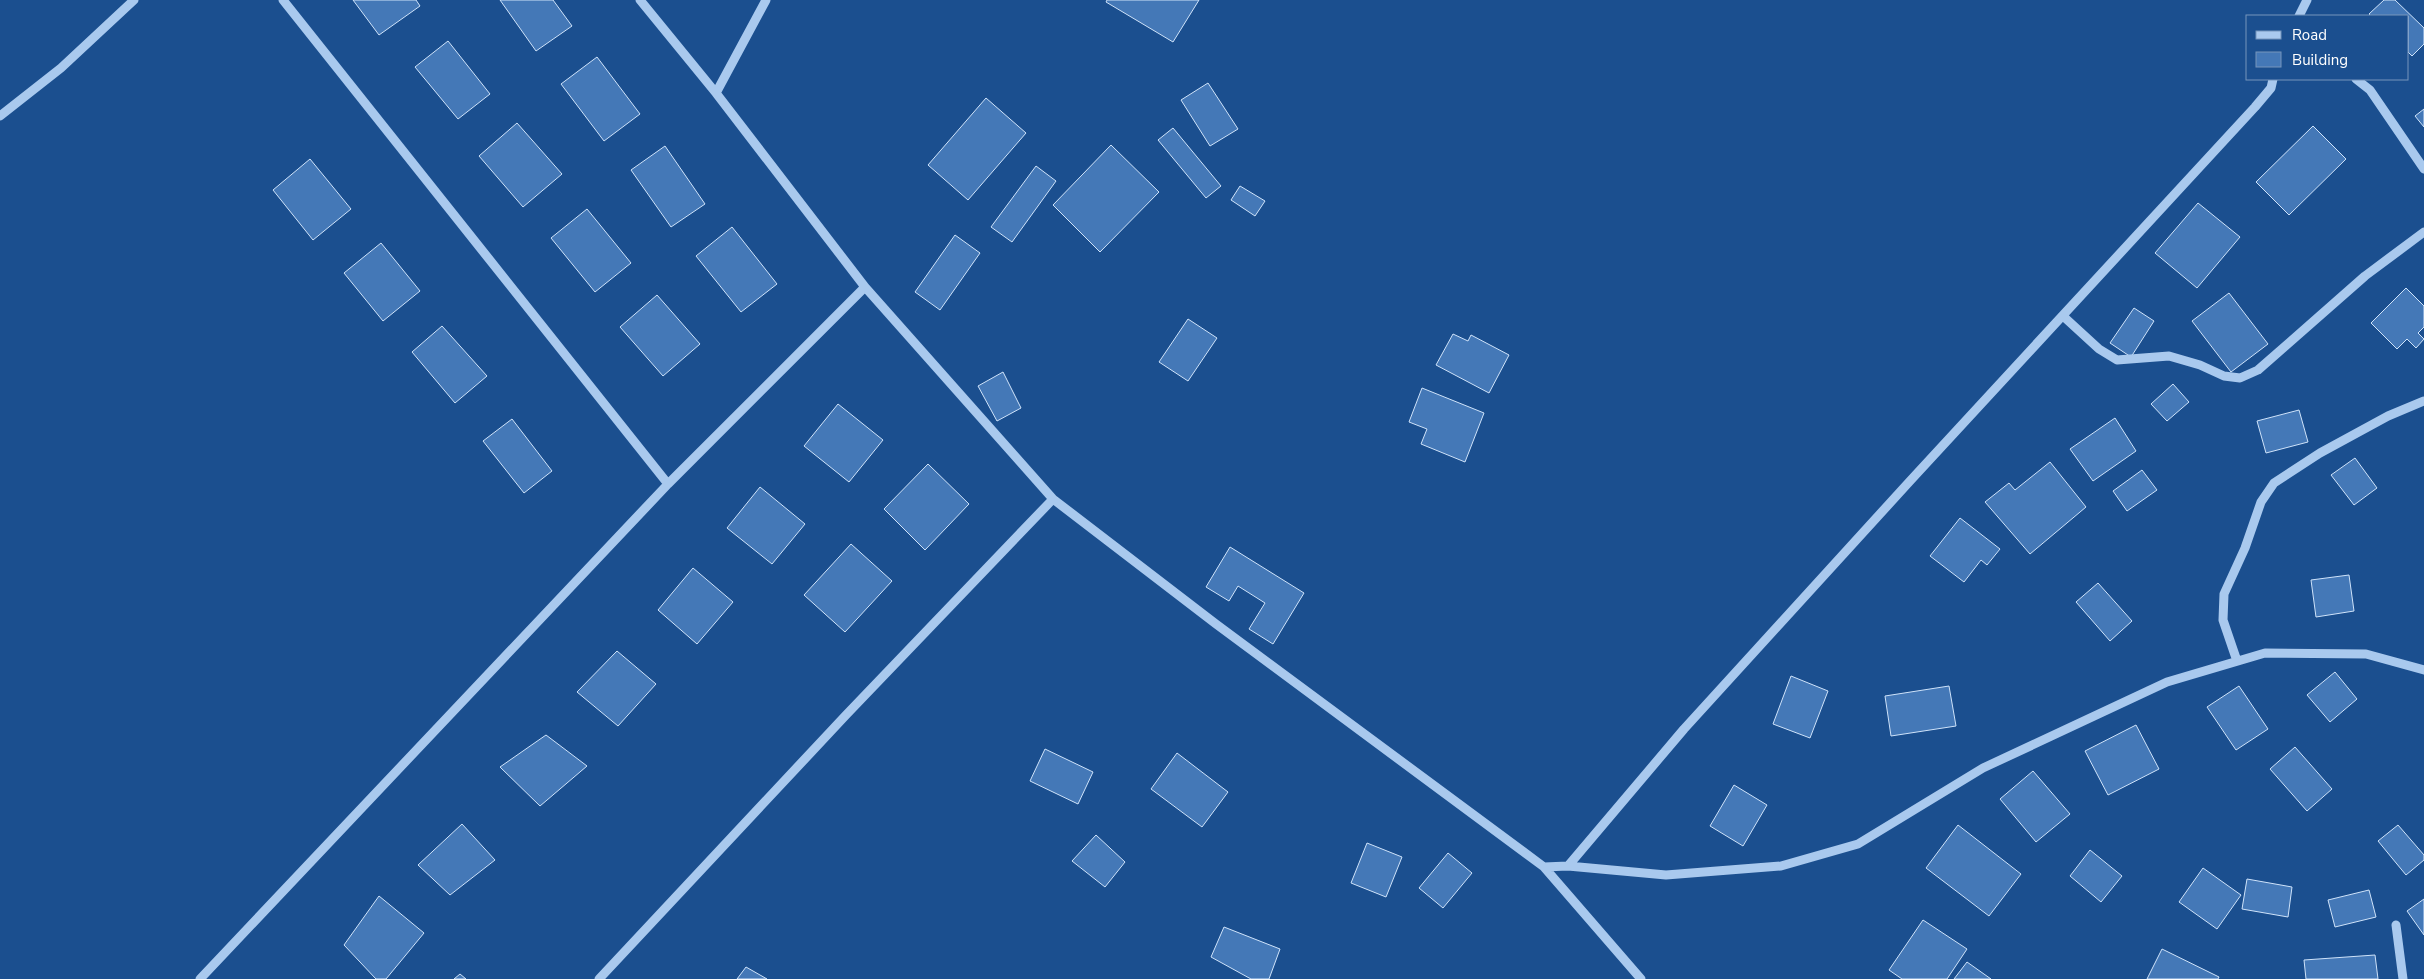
<svg xmlns="http://www.w3.org/2000/svg" width="2424" height="979" font-family="'Nunito Sans',sans-serif">
<rect width="100%" height="100%" fill="#1b4f8f"/>
<!-- building -->
<path fill="#4478b7" stroke="#cfe3fa" d="M353 0H416L420 6 379 35Z
M500 0H553L572 26 536 51Z
M1107 0H1199L1173 42 1106 2Z
M2384 0H2395L2424 28V44L2412 56 2408 52V16H2371L2369 14Z
M448 41 490 94 458 119 415 67Z
M597 57 640 114 604 141 561 84Z
M1208 83 1238 129 1210 146 1181 100Z
M986 98 1026 133 968 200 928 165Z
M2424 109V127L2415 116Z
M517 123 562 174 523 207 479 156Z
M2313 126 2346 159 2289 215 2256 182Z
M1173 128 1221 186 1206 198 1158 140Z
M1111 145 1159 192 1100 252 1053 205Z
M665 146 705 204 671 227 631 170Z
M310 159 351 209 313 240 273 190Z
M1036 166 1056 181 1012 242 991 227Z
M1240 186 1265 201 1255 216 1231 200Z
M2198 203 2240 237 2197 288 2155 253Z
M587 209 631 263 595 292 551 238Z
M732 227 777 284 741 312 696 256Z
M955 235 980 253 940 310 915 292Z
M381 243 420 291 383 321 344 273Z
M2406 288 2424 306V327L2418 333 2424 339 2416 348 2407 339 2397 349 2371 323Z
M2229 293 2268 344 2231 372 2192 321Z
M657 295 700 344 663 376 620 327Z
M2134 308 2154 321 2131 357 2110 343Z
M1188 319 1217 338 1188 381 1159 362Z
M442 326 487 376 455 403 412 352Z
M1453 334 1468 341 1471 335 1509 355 1489 393 1436 365Z
M1003 372 1021 408 997 421 978 386Z
M2173 384 2189 402 2167 421 2151 404Z
M1422 388 1484 413 1465 462 1421 444 1427 429 1409 422Z
M838 404 883 440 849 482 804 446Z
M2299 410 2308 442 2266 453 2257 421Z
M2115 418 2136 451 2093 481 2070 449Z
M512 419 552 471 524 493 483 441Z
M2355 458 2377 488 2354 505 2331 475Z
M2050 462 2086 507 2030 554 1985 502 2009 483 2015 490Z
M928 464 969 504 925 550 884 509Z
M2142 470 2157 490 2127 511 2113 491Z
M760 487 805 524 772 564 727 528Z
M1960 518 2000 549 1987 565 1981 560 1964 582 1930 556Z
M851 544 892 581 845 632 804 595Z
M1230 547 1304 593 1273 644 1249 629 1265 603 1238 586 1229 601 1206 587Z
M693 568 733 602 697 644 658 610Z
M2349 575 2354 611 2316 617 2311 580Z
M2098 583 2132 621 2110 641 2076 602Z
M617 651 656 684 618 726 577 692Z
M2335 672 2357 699 2330 722 2307 695Z
M1791 676 1828 691 1810 738 1773 724Z
M1949 686 1956 726 1891 736 1885 696Z
M2239 686 2268 729 2236 750 2207 707Z
M2136 725 2159 769 2108 795 2085 751Z
M546 735 587 766 540 806 500 767Z
M2295 747 2332 789 2307 811 2270 769Z
M1045 749 1093 772 1078 804 1030 781Z
M1177 753 1228 792 1202 827 1151 789Z
M2033 771 2070 814 2036 842 2000 799Z
M1734 785 1767 805 1743 846 1710 826Z
M462 824 495 860 450 895 418 865Z
M1958 825 2021 874 1989 916 1926 868Z
M2398 825 2424 855V860L2406 875 2378 841Z
M1096 835 1125 862 1105 887 1072 861Z
M1367 843 1402 857 1386 897 1351 883Z
M2090 850 2122 876 2101 902 2070 876Z
M1448 853 1472 873 1443 908 1419 888Z
M2203 868 2241 895 2217 929 2179 902Z
M2247 879 2292 887 2288 917 2242 909Z
M2369 890 2376 917 2335 927 2328 900Z
M379 896 424 933 386 979H376L344 945Z
M2424 899V935L2407 911Z
M1923 920 1967 949 1947 979H1902L1889 970Z
M1224 927 1280 949 1269 979H1251L1211 957Z
M2162 949 2219 977 2218 979H2147Z
M2375 955 2378 979H2306L2304 960Z
M1967 962 1991 979H1954Z
M746 967 767 979H737Z
M460 974 466 979H454Z"/>
<g fill="none" stroke-linecap="round" stroke-linejoin="round">
<!-- minor -->
<path stroke="#a9c9ee" stroke-width="9" d="M283 0 668 484
M640 0 716 93 865 287 1053 499 1216 624 1544 867 1641 979
M2299 16 2307 0
M2356 79 2370 90 2424 169
M716 93 766 0
M0 116 61 68 134 0
M2063 316 2099 349 2117 360 2169 356 2200 365 2224 376 2240 378 2258 370 2365 276 2424 232
M2237 661 2223 620 2224 594 2245 548 2261 502 2274 483 2320 453 2388 416 2424 401
M1568 866 1684 729 1910 481 2255 107 2271 88 2273 79
M1544 867 1568 866 1666 875 1781 866 1858 844 1983 768 2167 682 2265 653 2366 654 2424 670
M2396 925 2403 979
M200 979 668 484 865 287
M599 979 846 715 1053 499"/>
</g>
<!-- legend -->
<rect x="2246" y="15" width="162" height="65" fill="#1b4f8f" stroke="#7695bc"/>
<rect x="2256" y="31" width="25" height="8" fill="#a9c9ee" stroke="#7695bc"/>
<text x="2292" y="40" font-size="15" fill="#ffffff">Road</text>
<rect x="2256" y="52" width="25" height="15" fill="#4478b7" stroke="#7695bc"/>
<text x="2292" y="65" font-size="15" fill="#ffffff">Building</text>
</svg>
